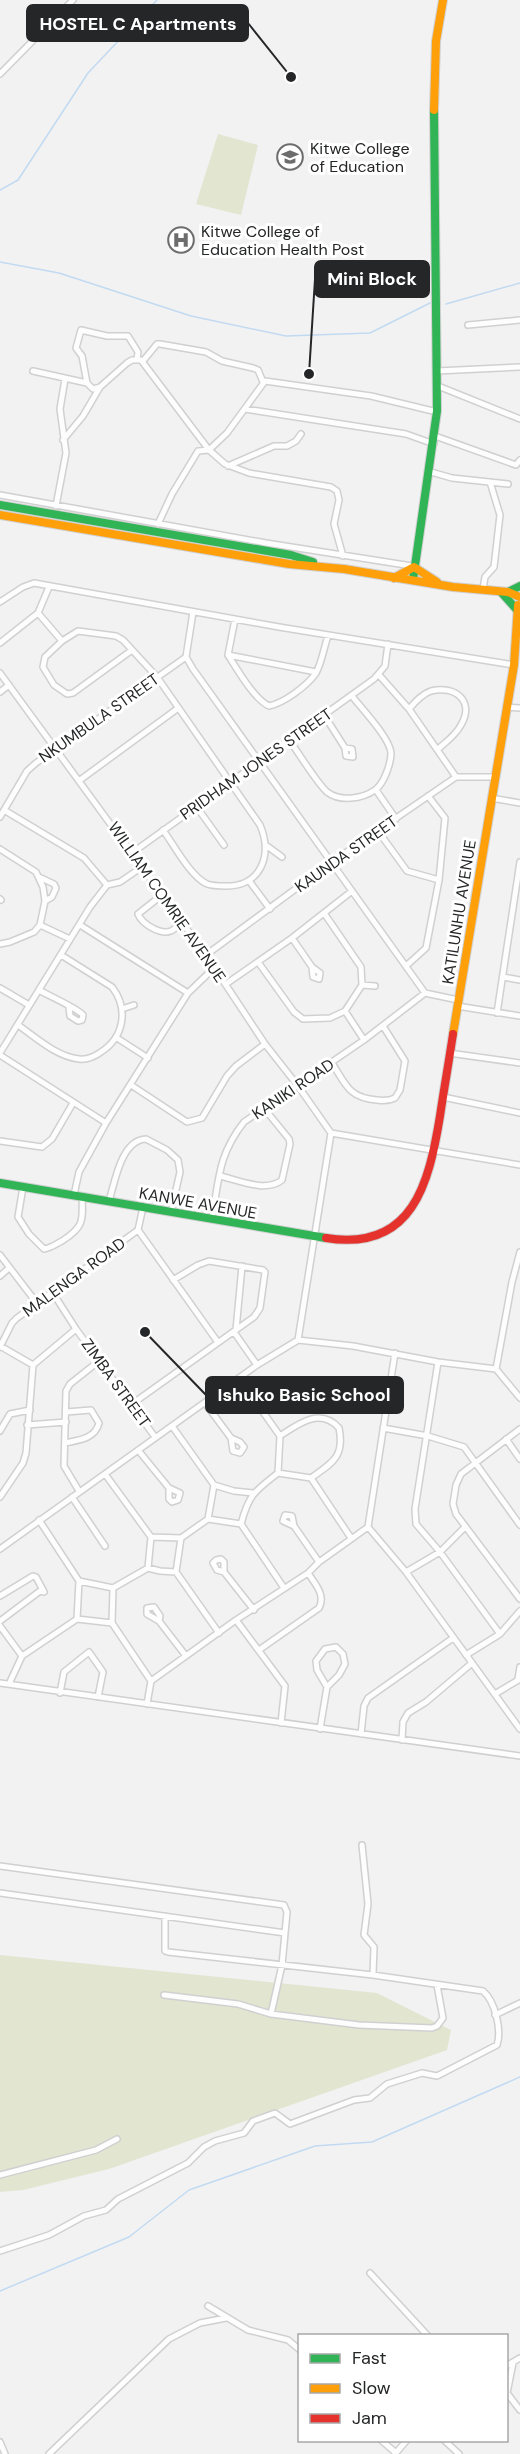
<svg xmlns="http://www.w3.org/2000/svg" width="520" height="2454" font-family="'DM Sans',sans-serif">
<rect width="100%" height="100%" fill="#f2f2f3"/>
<!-- green -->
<path fill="#e2e5d0" d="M218 134 258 145 241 215 196 204Z
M0 1955 377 1993 451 2030 447 2050 109 2169 23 2190 0 2192Z"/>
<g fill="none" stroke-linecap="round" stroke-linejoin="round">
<!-- stream -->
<path stroke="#c2daf1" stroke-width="1.5" d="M0 190 18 180 88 73 157 0
M0 262 59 273 191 316 286 336 370 333 430 303
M446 304 520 283
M0 2291 129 2237 189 2190 315 2146 372 2142 520 2077"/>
<!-- street casing -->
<g stroke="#d0d0d1" stroke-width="8">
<path id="street" d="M0 74 73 0
M468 325 520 320
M143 361 157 344H160L206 352 222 361 253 368 258 370 263 382
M33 371 87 383 93 389 100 387 127 363 132 360H141L209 450 225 464 249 473 331 487 337 491 339 500 334 524 343 556
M437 371 520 367
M87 383 82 356 76 348 81 330 107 336H128L138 352 137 359
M438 386 520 419
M245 409 406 434 434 444
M435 436 516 465 520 460
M63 440 83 416 100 387
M228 466 274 446H287L296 441 301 434
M431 472 452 478 508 484
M0 495 266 543 412 566
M56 506 66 453 60 409 65 379
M158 524 172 494 198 451 209 450 227 433 265 381 371 396 437 412
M483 589 485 577 494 567 500 515 490 482
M0 602 23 587 34 583 279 627 514 665
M193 612 186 657 193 669 425 993 458 1000
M38 613 62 641
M235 619 228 655C237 669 254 699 269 706 284 703 307 686 316 673 322 662 324 647 328 636
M0 643 38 613 49 587
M132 650 73 693 67 694 54 685 43 667 45 657 62 641 78 631 116 636 123 640 157 677 260 825C273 855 261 887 225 886 219 886 213 886 207 884 190 876 174 845 163 830
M228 655 316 672
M0 673 206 955 265 1044 298 1086 331 1133
M379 675 409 709 456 777
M0 692 9 685
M506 707 520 708
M409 709C415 702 422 694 431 691 455 685 475 701 461 725 456 735 446 742 438 749
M324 715 345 748 346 756 353 757 352 749 345 748
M289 740C299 753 316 782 327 792 340 802 362 799 375 790 384 784 391 763 391 753 390 738 361 708 352 696
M80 780 177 709
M376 790 396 819
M491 798 520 803
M196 806 224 845
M4 810 84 858 107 885
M0 817 27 771 36 763 186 657
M378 831 407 871 439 880
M267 846 282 857
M0 849 36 872 43 887 45 901 40 925 34 932 10 942 0 944
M132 853 374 679 385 666 388 644
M39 877 54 884 56 888 52 897 45 901
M250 882 270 909
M162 895 138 914C142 924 160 935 171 931 175 929 179 925 183 923
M0 899 1 900
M40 925 70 939
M80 925 188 993
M292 938 312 967 320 973 319 979
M206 955 332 862 456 777H495
M258 962 294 1012 303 1019 330 1018 345 1011 362 985 361 967 324 913
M406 966 426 948 439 880 445 818 428 796
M312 967 313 977 319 979
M503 977 520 980
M226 984 292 938 352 891
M362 985 375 986
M0 988 29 1005
M39 990C49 996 77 1008 83 1015L82 1020 78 1021 70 1016 69 1007
M457 1006 520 1016
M122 1009 134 1005
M345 1011 364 1040
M497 1013 520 862
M18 1025C35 1037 57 1057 79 1059 88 1060 94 1057 101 1052 124 1037 129 1009 112 987L61 955
M117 1038 148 1058
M0 1053 90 907 107 885 120 882 142 867
M449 1053 520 1063
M0 1055 106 1123
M332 1063C346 1085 349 1098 377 1100 384 1101 389 1101 395 1098L400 1090 405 1061 383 1026
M131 1085 187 1122 202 1118 227 1076 236 1066 265 1044
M443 1097 520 1113
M331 1133 520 1165
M0 1141 42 1147 52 1139 73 1103
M220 1176C238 1180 266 1193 282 1180L290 1144 289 1139 263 1107
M23 1187 18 1217 29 1234 44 1249C51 1248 56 1244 62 1241 84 1227 83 1221 82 1196
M74 1195 79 1172 106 1123 188 993 215 967
M109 1201C115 1182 121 1140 146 1139L167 1150 178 1160 180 1172 171 1212
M212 1219C219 1179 218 1155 244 1122L364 1040 425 993
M138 1230 217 1341
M0 1255 36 1302
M0 1276 9 1268
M76 1329 155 1437
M236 1330 242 1266
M234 1332 257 1365
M298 1340 331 1133
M0 1346 33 1365
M0 1347 12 1323 17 1318 138 1230 143 1207
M438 1362 415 1509 416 1524 440 1552 500 1634
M496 1369 512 1282 520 1252
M239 1378 280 1436 278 1473
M205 1403 231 1438 240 1442 244 1447 240 1453 233 1451 231 1438
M132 1404 254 1317 260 1308 265 1272 263 1270 209 1261 198 1265 173 1280
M262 1410 298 1380 388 1394
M27 1425 66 1422
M172 1426 214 1485 234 1491 253 1493
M383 1428 428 1436 464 1447 520 1525
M520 1429 461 1474 456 1485 453 1504 456 1514 520 1599
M0 1431 10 1414 30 1410
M280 1436C298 1424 320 1407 339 1428 345 1457 332 1463 311 1478L278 1473C255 1491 249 1494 241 1524L284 1588
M506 1439 520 1459
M65 1443C79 1440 95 1439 99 1423L91 1410 66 1412
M138 1450 169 1488 180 1493 178 1500 172 1502 169 1499V1488
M105 1474 151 1537 148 1568
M311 1478 351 1538
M79 1491 64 1466 66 1391 70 1384 99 1361
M0 1497 23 1463 26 1453 33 1365 76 1329 53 1293
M72 1497 105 1546
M208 1519 214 1485
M39 1520 79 1581 77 1619
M294 1526 283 1521 285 1515 292 1516 294 1526 319 1562
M368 1527 406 1572 520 1729
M151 1537 181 1538 208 1519 241 1524
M181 1538 176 1572 219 1633
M0 1549 257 1365 298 1340 353 1346 438 1362 496 1369 520 1398
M224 1572V1562L221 1559 216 1560 213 1563 217 1570 224 1572 254 1610
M406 1572 440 1552 465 1527
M79 1581 113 1588 148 1568 160 1571 176 1572
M113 1588 112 1623 151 1681
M0 1596 33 1576 36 1577 44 1592 40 1591 0 1621
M236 1620 285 1686 281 1723
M159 1621 147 1614V1608L154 1607 160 1616 159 1621 186 1656
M0 1626 22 1656
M259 1650 319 1608C326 1595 315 1584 308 1573
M466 1655 500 1634 520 1611
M518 1679 520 1667
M0 1683 520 1756
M9 1684 22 1656 77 1619 112 1623
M60 1693 64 1672 89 1652 103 1672 98 1697
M495 1694 520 1679
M147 1704 151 1681 236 1620 308 1573 319 1562 368 1527 395 1353
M320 1729 327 1687 317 1670 316 1661 325 1649 336 1647 343 1654 345 1664 339 1675 327 1687
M361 1734 364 1706 368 1698 453 1638
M402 1740 403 1722 408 1713 426 1702 472 1663
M362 1845 368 1904 364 1935 374 1947 373 1975
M0 1866 284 1905 287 1912 282 1965 271 2014
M0 1893 285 1933
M164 1995 238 2004 271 2014 359 2025 432 2028 437 2026 443 2018 437 1985
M495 2015 520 2003
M0 2175 96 2150 117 2139
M0 2251 49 2235 84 2216 106 2210 118 2199 188 2163 204 2147 215 2141 244 2133 253 2121 275 2113 290 2124 354 2100 370 2098 387 2084 422 2073 437 2076 497 2045C502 2030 495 2001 483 1991L373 1975 168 1952 165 1951V1916
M370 2273 428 2336
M208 2306 248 2330 288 2340 300 2350
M513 2363 507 2393 520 2410
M506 2366 520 2358
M381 2440 396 2453
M444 2440 459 2454
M0 2442 5 2454
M49 2454 169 2339 200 2323 226 2318
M395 2454 407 2440"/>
</g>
<!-- fast casing -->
<g stroke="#d0d0d1" stroke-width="10">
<path id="fast" d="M0 505 291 555 313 562
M413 580 437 411 434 110
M508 592 520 586
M502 593 518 611 520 608
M0 1183 326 1238"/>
</g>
<!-- slow casing -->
<g stroke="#d0d0d1" stroke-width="10">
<path id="slow" d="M434 110 436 41 443 0
M0 515 289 564 344 569 453 587 508 592 520 597
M394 578 414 567 437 582
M453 1034 514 665 518 605"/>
</g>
<!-- jam casing -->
<g stroke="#d0d0d1" stroke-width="10">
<path id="jam" d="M326 1238C413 1252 429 1183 440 1116 444 1089 449 1061 453 1034"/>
</g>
<!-- street -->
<use href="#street" stroke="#fdfdfd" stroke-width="5"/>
<!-- fast -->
<use href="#fast" stroke="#30b455" stroke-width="8"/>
<!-- slow -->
<use href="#slow" stroke="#ff9f0a" stroke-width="8"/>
<!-- jam -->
<use href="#jam" stroke="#e5322d" stroke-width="8"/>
</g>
<!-- icons -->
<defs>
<g id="university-ring" transform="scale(1.35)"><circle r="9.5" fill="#fff" stroke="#6d6d6e" stroke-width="1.5"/><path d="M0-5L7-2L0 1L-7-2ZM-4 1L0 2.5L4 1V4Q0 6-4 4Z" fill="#6d6d6e"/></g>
<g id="hospital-ring" transform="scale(1.35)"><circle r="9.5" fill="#fff" stroke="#6d6d6e" stroke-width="1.5"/><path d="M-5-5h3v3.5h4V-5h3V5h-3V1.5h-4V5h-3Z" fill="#6d6d6e"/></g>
</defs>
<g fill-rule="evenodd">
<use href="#university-ring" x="290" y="157"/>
<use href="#hospital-ring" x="181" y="240"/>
</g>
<g text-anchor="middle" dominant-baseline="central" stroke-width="6" stroke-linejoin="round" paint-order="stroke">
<!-- poi labels -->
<g font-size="16" fill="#252627" stroke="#fff" text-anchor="start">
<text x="310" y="148">Kitwe College<tspan x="310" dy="18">of Education</tspan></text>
<text x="201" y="231">Kitwe College of<tspan x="201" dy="18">Education Health Post</tspan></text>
</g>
<!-- street labels -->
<g font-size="16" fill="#252627" stroke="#fff">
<text transform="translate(99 718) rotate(-35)">NKUMBULA STREET</text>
<text transform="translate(256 764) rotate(-35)">PRIDHAM JONES STREET</text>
<text transform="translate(346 854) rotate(-35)">KAUNDA STREET</text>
<text transform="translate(167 902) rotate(55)">WILLIAM COMRIE AVENUE</text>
<text transform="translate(459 912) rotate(-81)">KATILUNHU AVENUE</text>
<text transform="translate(293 1089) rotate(-34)">KANIKI ROAD</text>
<text transform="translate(198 1203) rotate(10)">KANWE AVENUE</text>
<text transform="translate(74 1277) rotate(-36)">MALENGA ROAD</text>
<text transform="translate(116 1383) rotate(54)">ZIMBA STREET</text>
</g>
</g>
<!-- callouts -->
<path fill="none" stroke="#252627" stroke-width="2" d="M291 77L248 23M309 374L315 279M145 1332L206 1395"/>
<g fill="#252627" stroke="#fff" stroke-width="2">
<circle cx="291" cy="77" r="6"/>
<circle cx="309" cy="374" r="6"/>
<circle cx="145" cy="1332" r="6"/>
</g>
<g fill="#252627" stroke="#252627" stroke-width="2">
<rect x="27" y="5" width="221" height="36" rx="6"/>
<rect x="315" y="261" width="114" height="36" rx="6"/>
<rect x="206" y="1377" width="197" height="36" rx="6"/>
</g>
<g font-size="18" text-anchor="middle" font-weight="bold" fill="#fff">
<text x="138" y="30">HOSTEL C Apartments</text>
<text x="372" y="285">Mini Block</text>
<text x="304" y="1401">Ishuko Basic School</text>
</g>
<!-- legend -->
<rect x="298" y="2334" width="210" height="108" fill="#ffffff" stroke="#a8a8a9" stroke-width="1.5"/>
<rect x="310" y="2354" width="30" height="9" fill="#30b455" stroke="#a8a8a9" stroke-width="1.5"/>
<text x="352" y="2364" font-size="18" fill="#252627">Fast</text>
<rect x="310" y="2384" width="30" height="9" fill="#ff9f0a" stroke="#a8a8a9" stroke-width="1.5"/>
<text x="352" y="2394" font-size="18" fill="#252627">Slow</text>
<rect x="310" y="2414" width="30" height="9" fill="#e5322d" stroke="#a8a8a9" stroke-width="1.5"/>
<text x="352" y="2424" font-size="18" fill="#252627">Jam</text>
</svg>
